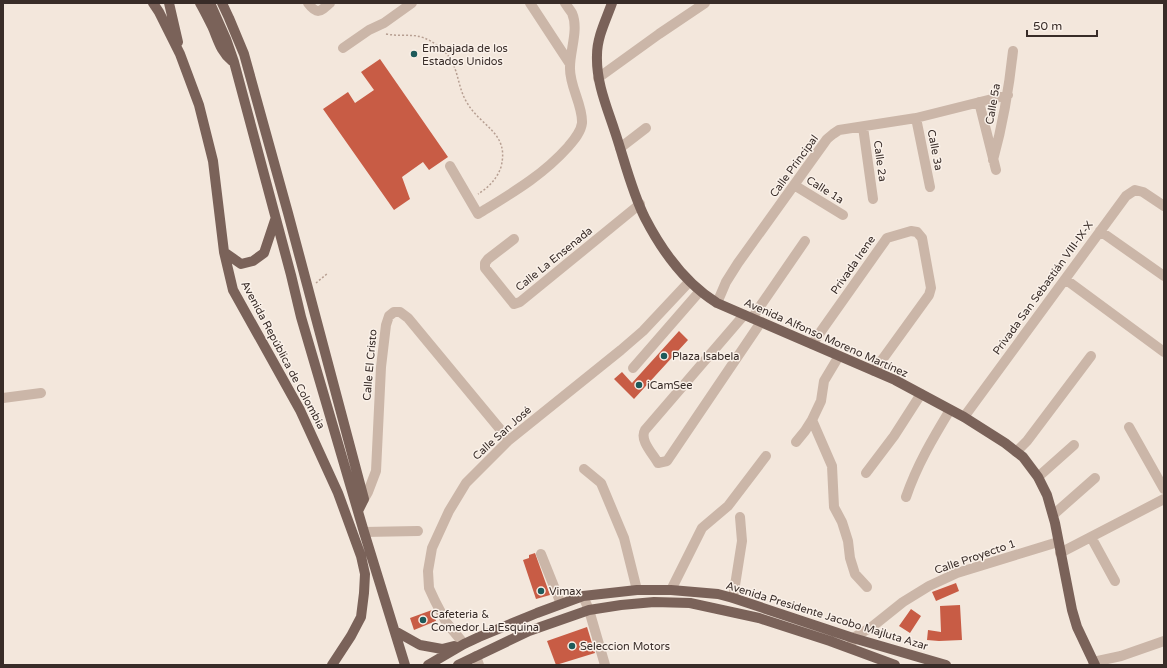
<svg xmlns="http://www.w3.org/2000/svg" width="1167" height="668" font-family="'Varela Round',sans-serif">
<rect width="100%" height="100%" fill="#f3e7dc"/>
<!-- building -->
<path fill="#c85c45" d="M380 59 448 157 429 170 423 162 402 177 410 199 394 210 323 109 348 92 355 103 374 90 361 72Z
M679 331 688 340 634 399 614 379 622 372 632 383Z
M535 553 550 595 536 599 523 560 529 558V555Z
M956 583 959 591 936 601 932 592Z
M960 605 962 640 939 641 927 640 928 630 941 632 940 606Z
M911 609 921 616 910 633 899 626Z
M432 610 436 621 414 630 410 618Z
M587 627 595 653 556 665 547 641Z"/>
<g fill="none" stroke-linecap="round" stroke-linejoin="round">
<!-- path -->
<path stroke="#b79f92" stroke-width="1.5" stroke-dasharray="2 2" stroke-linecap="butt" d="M386 34C408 38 417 30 438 46 460 62 455 81 466 101 480 127 510 132 501 167 497 179 488 188 478 194
M316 283 328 273"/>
<!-- minor -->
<path stroke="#cbb6a8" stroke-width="10" d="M308 3C317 15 320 12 330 3
M530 3 570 64
M343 48 369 30 384 23 412 3
M598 78 659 34 705 3
M979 102 996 170
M916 118 930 187
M863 127 873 199
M620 148 646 128
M993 160C1003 124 1009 88 1013 51
M450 166 478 214C512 193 542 176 568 147 574 140 581 132 582 123 583 105 569 86 570 67 570 50 579 29 572 13 570 10 567 6 565 3
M794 185 843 215
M1100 231 1164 276
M514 239 488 259 485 263V268L514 304 520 302 640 204
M1065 279 1164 352
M717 303 726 282 738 263 827 139 833 134 839 130 916 118 1008 95
M744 315 645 430C639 440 653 454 658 463L667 461 761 322
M752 318 805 241
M812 344 887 238 911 231 917 232 922 238 931 288 929 295 874 371
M839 356 824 381 821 401 812 420 832 466 834 507 842 522 848 541 850 558 855 574 867 587
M633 368 700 291
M3 398 41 393
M964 417 1126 196 1135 190 1143 192 1164 206
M1129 427 1164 489
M796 442 805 431 812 420
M1016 452 1027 441 1091 356
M584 469 601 483 624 538 637 590
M866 473 894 436 921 394
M1038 477 1074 445
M906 497C917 465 933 438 950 410
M364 499 368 492 376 471 381 367 386 325 389 316 394 312H400L408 318 509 440
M1053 515 1095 478
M364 532 418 531
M1091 537 1115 581
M1060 553 1164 499
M541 554 561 604
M671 590 702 528 728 506 766 456
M583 596 589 610 605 665
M733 598 742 541 740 517
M464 644 446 622 435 601 429 588 428 571 432 548 449 511 466 483 509 440 621 350 643 331 689 282
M851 645 853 638 873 626 903 602 929 586 957 573 1058 542
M476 656 479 665
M1093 662 1121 656 1164 641"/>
<!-- major -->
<path stroke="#7a6259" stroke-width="10" d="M153 3 159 12 180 54 199 105 213 161 224 252 233 290 300 410 338 493 361 556 365 574 364 593 361 617 351 636 332 665
M169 3 178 42
M200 3C204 10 208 18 212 26 218 39 220 51 232 61
M210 3 226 39 234 62 291 275 301 317 364 532 405 665
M222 3 229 18 244 54 288 213 364 499 358 511
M612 3C606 20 597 37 597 55 596 81 606 105 614 129 624 158 631 190 645 218 662 251 685 283 717 303L895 380 964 417 1005 443 1023 457 1038 477 1047 495 1055 523 1072 610 1077 627 1095 665
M224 252 241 264 253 261 264 253 275 220
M395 631 420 645 442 649 454 646
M428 665 464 644 479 637 537 613 583 596 637 590H671L718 594 733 598 853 638 946 665
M458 665 529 631 589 610 621 605 654 602 690 603 759 618 830 641 895 665"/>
</g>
<!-- markers -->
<g fill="#1d5a5a" stroke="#faf1e9" stroke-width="1.5">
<circle cx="414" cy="54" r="4"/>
<circle cx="664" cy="356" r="4"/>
<circle cx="639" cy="385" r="4"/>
<circle cx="541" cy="591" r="4"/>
<circle cx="423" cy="620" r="4"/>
<circle cx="572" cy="646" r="4"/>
</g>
<g text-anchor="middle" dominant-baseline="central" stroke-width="3" stroke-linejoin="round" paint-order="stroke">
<!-- poi labels -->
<g font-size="11" fill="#382c28" stroke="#faf1e9" text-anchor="start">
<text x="422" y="48">Embajada de los<tspan x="422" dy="13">Estados Unidos</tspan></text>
<text x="672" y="356">Plaza Isabela</text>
<text x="647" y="385">iCamSee</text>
<text x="549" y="591">Vimax</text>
<text x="431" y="614">Cafeteria &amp;<tspan x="431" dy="13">Comedor La Esquina</tspan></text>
<text x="580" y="646">Seleccion Motors</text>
</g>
<!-- street labels -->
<g font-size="11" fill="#382c28" stroke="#faf1e9">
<text transform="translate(993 104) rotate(-80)">Calle 5a</text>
<text transform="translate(935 150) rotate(79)">Calle 3a</text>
<text transform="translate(880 161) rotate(82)">Calle 2a</text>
<text transform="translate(794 166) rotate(-54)">Calle Principal</text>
<text transform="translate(825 190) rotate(32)">Calle 1a</text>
<text transform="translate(554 259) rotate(-39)">Calle La Ensenada</text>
<text transform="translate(853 265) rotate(-55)">Privada Irene</text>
<text transform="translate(1043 288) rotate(-54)">Privada San Sebastián VIII-IX-X</text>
<text transform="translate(826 338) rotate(24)">Avenida Alfonso Moreno Martínez</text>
<text transform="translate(283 355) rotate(62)">Avenida República de Colombia</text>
<text transform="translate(370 365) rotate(-85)">Calle El Cristo</text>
<text transform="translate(502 433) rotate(-42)">Calle San José</text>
<text transform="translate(975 557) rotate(-19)">Calle Proyecto 1</text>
<text transform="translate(827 616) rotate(17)">Avenida Presidente Jacobo Majluta Azar</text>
</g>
</g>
<!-- border -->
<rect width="1167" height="668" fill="none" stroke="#382c28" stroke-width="8"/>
<!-- scale -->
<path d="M1027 30v6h70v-6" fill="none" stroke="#382c28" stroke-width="2"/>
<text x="1033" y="30" font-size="12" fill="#382c28" stroke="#faf1e9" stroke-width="3" paint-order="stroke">50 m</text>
</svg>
